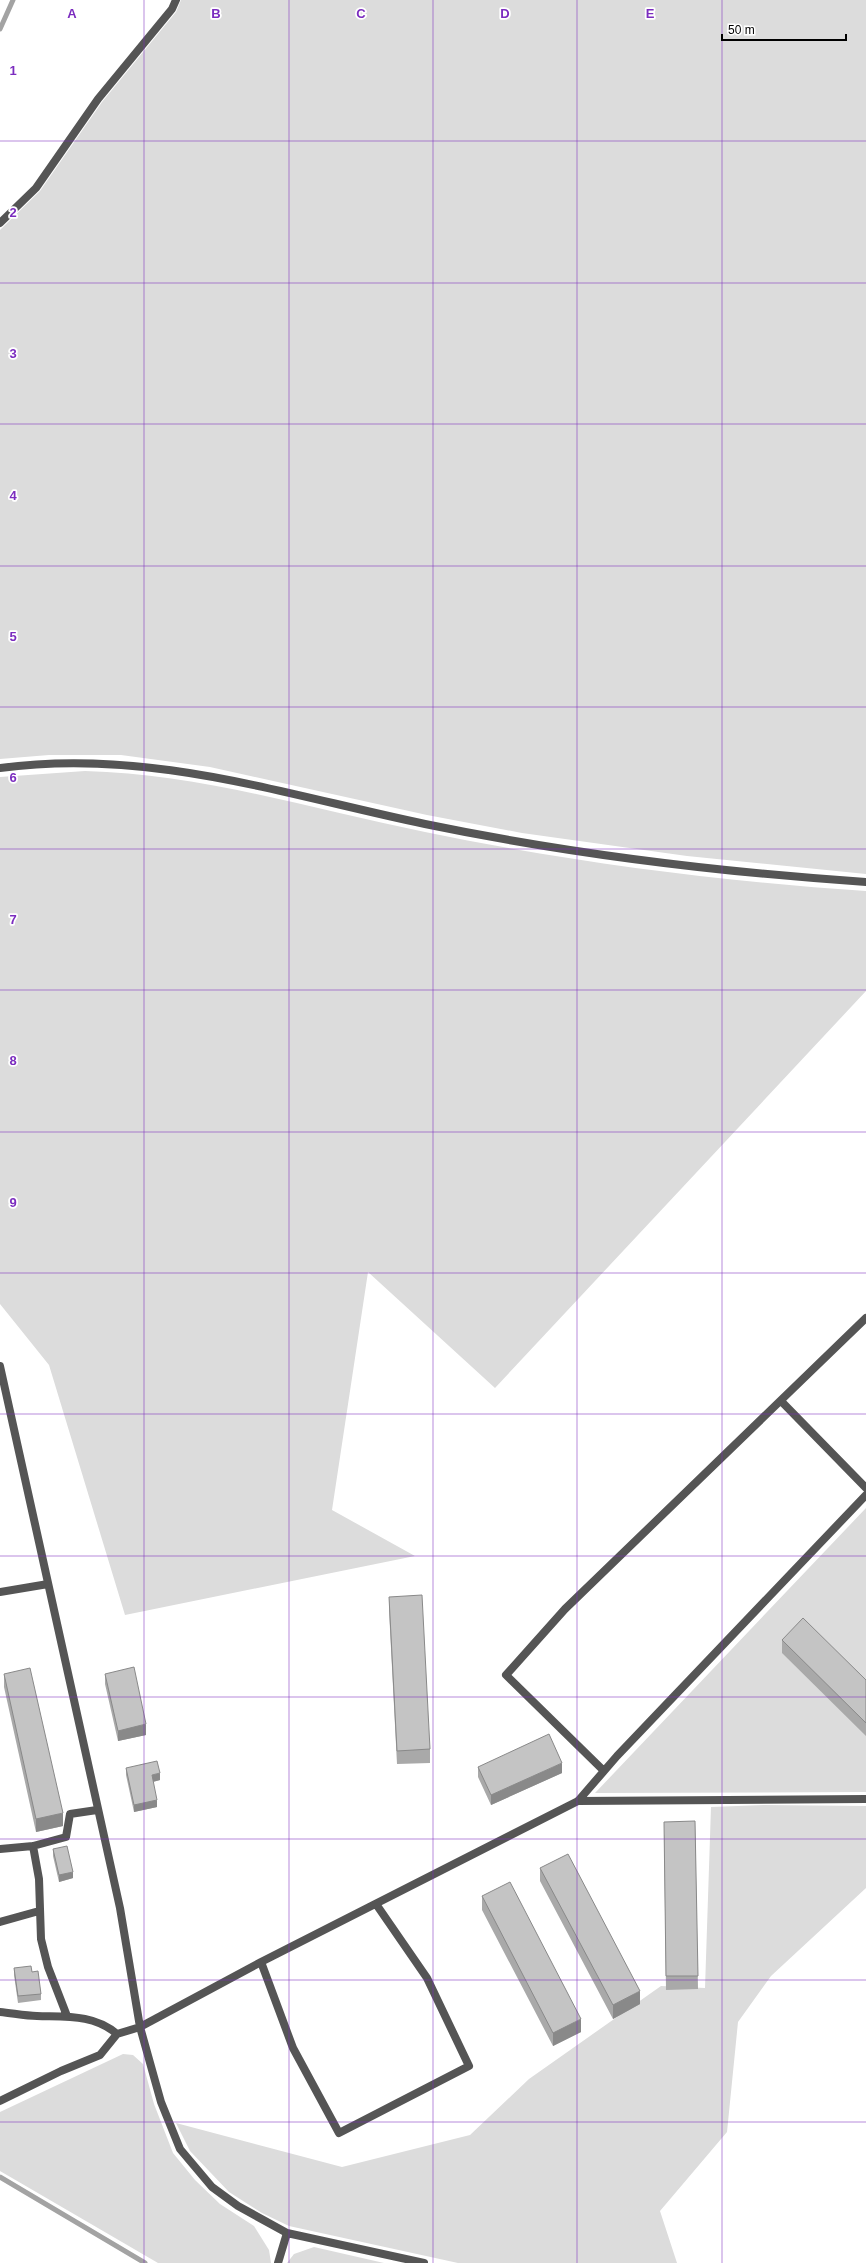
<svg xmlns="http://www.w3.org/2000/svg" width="866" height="2263" font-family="Arial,sans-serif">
<rect width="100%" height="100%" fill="#fff"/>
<!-- green -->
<path fill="#dcdcdc" d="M181 0H866V874L687 856 522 833 427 815 210 767 121 755H49L0 759V230L40 191 102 102 176 12Z
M85 771C201 774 312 809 425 832 570 862 718 881 866 891V991L495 1388 368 1272 332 1510 415 1556 125 1615 49 1365 0 1304V777Z
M866 1508V1792L595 1793Z
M764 1805 866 1806V1888L771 1976 738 2022 727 2132 660 2211 677 2263H458L289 2226 262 2213 229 2192 190 2151 176 2123 342 2167 470 2135 529 2079 661 1986 705 1988 711 1807Z
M123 2054 133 2055 143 2064 154 2104 173 2153 195 2180 220 2204 254 2226 269 2250 271 2263H158L0 2171V2112Z
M314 2247 384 2263H287L294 2254Z"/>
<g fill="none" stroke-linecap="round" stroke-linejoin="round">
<!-- stream -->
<path stroke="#a3a3a3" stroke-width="5" d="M0 29 13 0
M0 2177 145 2263"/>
<!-- lane -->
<path stroke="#555" stroke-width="8" d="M0 223 36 188 98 99 172 9 176 0
M0 768C148 748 282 794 425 824 570 854 718 872 866 882
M0 1366 120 1908 140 2027 161 2102 180 2149 212 2187 238 2206 287 2233 424 2263
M781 1401 866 1488
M0 1592 48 1584
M604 1771 506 1675 565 1609 866 1318
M578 1801 866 1799
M33 1846 39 1879 41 1939 48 1967 67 2016
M0 1849 33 1846 66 1837 70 1814 97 1810
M0 1922 39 1911
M261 1962 293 2048 339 2133 469 2066 427 1978 376 1904
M0 2012C12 2013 25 2016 37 2016 65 2017 94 2014 117 2034
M0 2101 61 2071 100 2055 117 2034 140 2027 261 1962 578 1801 617 1756 866 1495
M278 2263 287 2233"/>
</g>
<!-- wall -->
<path fill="#a9a9a9" d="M389 1597 430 1749V1763L397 1764 389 1610Z
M782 1640 866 1680V1736L782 1653Z
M4 1674 63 1826 36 1832 4 1687Z
M105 1674 146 1735 118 1741 105 1684Z
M478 1767 562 1773 491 1805 478 1777Z
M126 1768 160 1780 153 1782 157 1807 134 1812 126 1775Z
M695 1821 698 1989 666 1990 664 1835Z
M53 1849 73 1878 59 1882 53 1856Z
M540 1868 640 2004 613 2019 540 1881Z
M482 1896 581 2032 553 2046 482 1910Z
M14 1968 32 1972 41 1994V2000L18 2003 14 1975Z"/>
<!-- shaded-wall -->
<path fill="#898989" d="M146 1724V1735L118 1741V1731Z
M562 1763V1773L491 1805V1795Z
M160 1773V1780L152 1782V1775Z
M157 1800V1807L134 1812V1805Z
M63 1813V1826L36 1832V1819Z
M73 1872V1878L59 1882V1875Z
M640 1991V2004L613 2019V2005Z
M581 2019V2032L553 2046V2033Z"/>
<!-- building -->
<path fill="#c4c4c4" stroke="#898989" d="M422 1595 430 1749 397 1751 389 1597Z
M803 1618 866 1680V1723L782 1640Z
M134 1667 146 1724 118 1731 105 1674Z
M30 1668 63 1813 36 1819 4 1674Z
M549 1734 562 1763 491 1795 478 1767Z
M157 1761 160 1773 152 1775 157 1800 134 1805 126 1768Z
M695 1821 698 1976H666L664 1822Z
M67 1846 73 1872 59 1875 53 1849Z
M568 1854 640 1991 613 2005 540 1868Z
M510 1882 581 2019 553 2033 482 1896Z
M31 1966 32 1972 38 1971 41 1994 18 1996 14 1968Z"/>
<!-- grid -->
<path fill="none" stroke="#7b2cbf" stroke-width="1" stroke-opacity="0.55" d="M144 0V2263M289 0V2263M433 0V2263M577 0V2263M722 0V2263M0 141H866M0 283H866M0 424H866M0 566H866M0 707H866M0 849H866M0 990H866M0 1132H866M0 1273H866M0 1414H866M0 1556H866M0 1697H866M0 1839H866M0 1980H866M0 2122H866"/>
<g font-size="13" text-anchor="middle" font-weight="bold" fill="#7b2cbf" stroke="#fff" stroke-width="3.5" stroke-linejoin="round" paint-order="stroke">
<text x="72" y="18">A</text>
<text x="216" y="18">B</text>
<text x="361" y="18">C</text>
<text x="505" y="18">D</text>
<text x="650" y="18">E</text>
<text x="13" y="75">1</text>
<text x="13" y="217">2</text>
<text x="13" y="358">3</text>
<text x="13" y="500">4</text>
<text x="13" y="641">5</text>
<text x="13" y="782">6</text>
<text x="13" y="924">7</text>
<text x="13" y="1065">8</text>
<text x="13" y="1207">9</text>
</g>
<!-- scale -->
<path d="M722 34v6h124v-6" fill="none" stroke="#000000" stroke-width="2"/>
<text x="728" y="34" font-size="12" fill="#000000" stroke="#ffffff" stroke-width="3" paint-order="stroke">50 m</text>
</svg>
